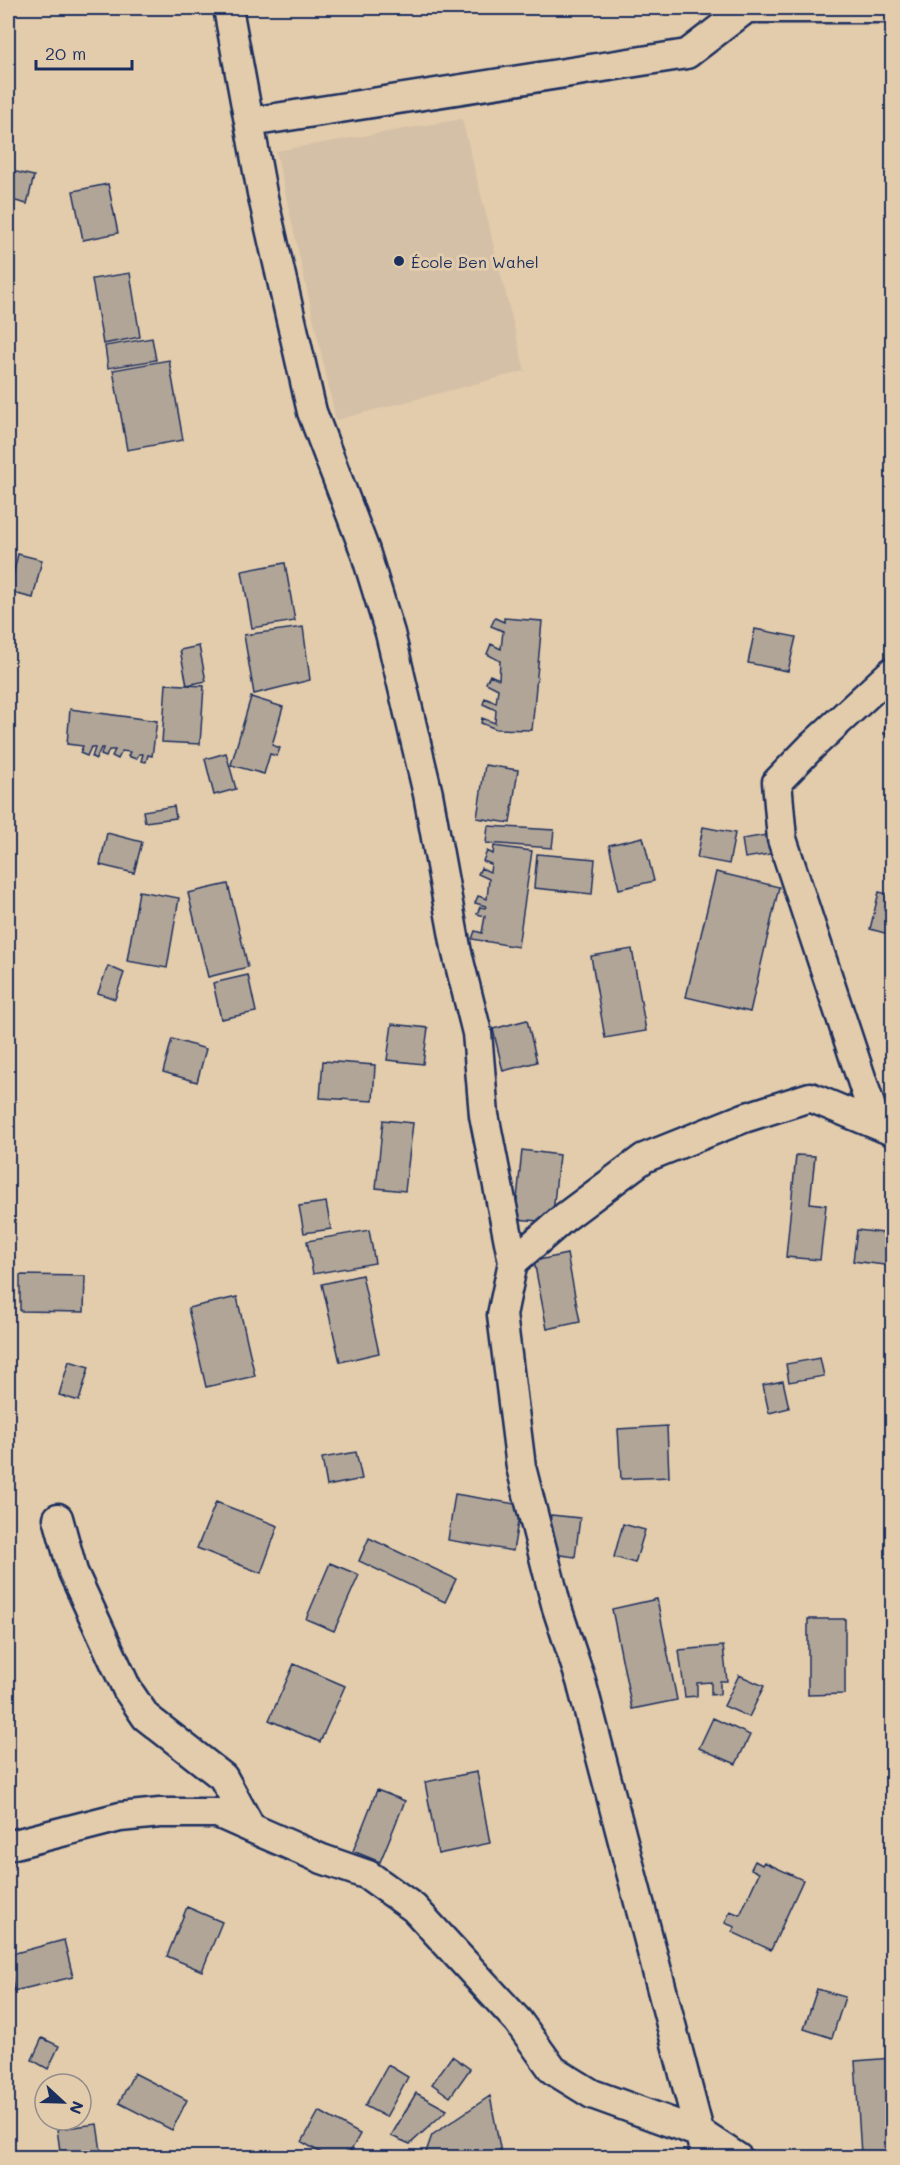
<svg xmlns="http://www.w3.org/2000/svg" width="900" height="2165" font-family="Mali,sans-serif">
<rect width="100%" height="100%" fill="#e3ccac"/>
<filter id="ink" filterUnits="userSpaceOnUse"><feTurbulence type="fractalNoise" baseFrequency=".0167" numOctaves="2"/><feDisplacementMap in="SourceGraphic" scale="12" xChannelSelector="R" yChannelSelector="G"/><feConvolveMatrix kernelMatrix="1 2 1 2 8 2 1 2 1" color-interpolation-filters="sRGB"/></filter>
<g filter="url(#ink)">
<!-- built -->
<path fill="#d4c0a6" d="M462 119 525 371 336 420 276 151Z"/>
<!-- building -->
<path fill="#b1a598" stroke="#1b2f5e" stroke-width="1.5" d="M8 170 34 176 27 204 8 199Z
M108 184 118 233 83 240 73 191Z
M130 273 140 337 103 344 92 279Z
M152 338 156 360 108 368 105 346Z
M169 360 183 440 127 450 113 370Z
M18 554 42 560 33 598 9 592Z
M285 563 295 621 252 628 242 571Z
M495 618 504 622V618L542 621 532 730 496 729 481 723 482 718 495 723 496 710 483 704 485 698 496 703 498 689 486 683 490 675 499 679 500 661 487 654 491 644 501 649 503 631 491 626Z
M303 627 310 680 254 694 244 635Z
M755 629 796 637 788 671 748 663Z
M199 646 206 681 187 685 180 650Z
M166 684 204 686 200 744 162 742Z
M251 697 283 707 272 745 280 748 277 756 270 754 264 774 231 765Z
M889 697H892V736L884 734Z
M70 709 157 721 152 756 148 755 146 762 141 761 143 754H139L136 759 128 756 130 752 122 751 118 759 112 756 115 750H109L106 757 101 755 103 748H101L96 759 92 757 95 748 91 747 87 756 80 753 83 746 67 744Z
M226 753 236 789 214 795 205 759Z
M485 765 518 770 510 823 477 818Z
M174 806 176 818 145 822 143 811Z
M488 826 554 830 552 848 486 843Z
M703 827 735 833 729 864 697 858Z
M107 833 142 842 134 873 100 865Z
M773 834 776 853 745 858 742 839Z
M643 837 654 881 619 889 609 845Z
M494 846 532 851 518 947 472 939 475 931 482 933 485 916 477 914 480 907 485 908 486 906 475 903 478 896 487 899 489 879 478 874 481 868 490 872 491 864 483 861 487 851 493 854Z
M537 854 595 859 592 894 534 888Z
M716 872 779 887 750 1012 686 997Z
M228 884 248 967 208 977 188 893Z
M139 891 179 898 167 968 127 961Z
M879 892 892 895V935L870 929Z
M632 949 646 1031 605 1038 591 956Z
M108 966 124 973 115 999 98 993Z
M248 975 256 1012 221 1019 213 983Z
M527 1020 537 1062 503 1071 493 1029Z
M392 1024 428 1028 423 1064 387 1060Z
M172 1039 206 1049 197 1082 163 1072Z
M323 1061 375 1065 373 1101 320 1098Z
M383 1120 413 1123 405 1191 376 1188Z
M522 1150 559 1155 552 1222 515 1219Z
M796 1155 815 1156 810 1203 826 1205 820 1260 786 1257Z
M326 1202 331 1229 304 1233 299 1206Z
M369 1230 375 1263 313 1274 307 1241Z
M857 1230 892 1234V1266L853 1261Z
M567 1254 580 1322 547 1329 534 1261Z
M20 1275 85 1276 84 1312 20 1311Z
M362 1275 379 1353 340 1362 322 1284Z
M237 1297 255 1376 206 1387 188 1308Z
M820 1358 824 1376 789 1382 786 1364Z
M69 1361 89 1367 79 1401 59 1395Z
M783 1381 789 1408 769 1413 763 1385Z
M667 1426 669 1477 621 1479 618 1429Z
M356 1452 362 1479 327 1486 322 1458Z
M455 1494 521 1505 513 1551 448 1540Z
M216 1502 278 1526 261 1573 197 1548Z
M551 1515 580 1518 575 1557 546 1553Z
M623 1524 645 1530 635 1563 614 1557Z
M369 1538 456 1579 445 1602 359 1561Z
M330 1563 359 1575 334 1631 306 1619Z
M657 1599 677 1700 632 1709 612 1609Z
M808 1619H845V1694L808 1695Z
M723 1646 727 1681H720V1694L711 1695V1682L697 1683V1696L685 1697 679 1650Z
M294 1664 345 1686 320 1742 269 1720Z
M739 1675 764 1686 749 1717 724 1706Z
M713 1718 750 1735 736 1764 699 1748Z
M477 1772 490 1843 438 1854 425 1782Z
M377 1790 405 1801 380 1862 353 1851Z
M755 1861 762 1865 764 1862 803 1880 771 1950 732 1932 735 1927 725 1923 730 1911 740 1915 759 1873 751 1869Z
M187 1907 222 1922 202 1971 167 1956Z
M64 1940 73 1977 14 1991 8 1955Z
M817 1989 845 1997 832 2038 804 2029Z
M42 2038 59 2046 48 2069 32 2060Z
M452 2056 470 2069 450 2097 432 2084Z
M892 2058V2151L861 2154 855 2061Z
M388 2065 408 2077 386 2117 365 2106Z
M134 2073 187 2100 172 2130 119 2103Z
M416 2093 447 2110 410 2144 391 2136Z
M490 2096 502 2158H424L432 2135Z
M319 2111 360 2134 347 2158H330L302 2142Z
M97 2124 102 2158H61L57 2129Z"/>
<g fill="none" stroke-linecap="round" stroke-linejoin="round">
<!-- street casing -->
<g stroke="#1b2f5e" stroke-width="33">
<path id="street" d="M228 8 262 193 312 412 365 551 390 633 428 794 457 953 477 1033 484 1115 513 1262
M746 8H892
M250 122 687 54 747 8
M876 1123 782 839 777 782 812 746 892 672
M58 1518 73 1572 127 1689 146 1717 223 1777 251 1828
M11 1845 120 1817 160 1813H217L322 1859 368 1875 414 1908 518 2021 553 2070 592 2094 700 2133 738 2158
M706 2158 581 1681 557 1608 521 1467 502 1315 513 1262 565 1217 644 1158 744 1118 810 1097 892 1131"/>
</g>
<!-- street -->
<use href="#street" stroke="#e3ccac" stroke-width="28"/>
</g>
</g>
<!-- markers -->
<circle fill="#1b2f5e" stroke="#e3ccac" stroke-width="2" cx="399" cy="261" r="6"/>
<g text-anchor="middle" dominant-baseline="central" stroke-width="6" stroke-linejoin="round" paint-order="stroke">
<!-- poi labels -->
<g font-size="16" fill="#1b2f5e" stroke="#e3ccac" text-anchor="start">
<text x="411" y="261">École Ben Wahel</text>
</g>
</g>
<!-- margin -->
<rect width="900" height="2165" fill="none" stroke="#e3ccac" stroke-width="30"/>
<rect x="15" y="15" width="870" height="2135" fill="none" stroke="#1b2f5e" stroke-width="2" filter="url(#ink)"/>
<!-- north arrow -->
<g transform="translate(63 2102) rotate(112)"><circle r="28" fill="#e3ccac" stroke="#938d8d" stroke-width="1.5"/>
<path d="M0-4.5L10 22L0 15L-10 22Z" fill="#1b2f5e"/>
<text y="-9" font-size="16" font-weight="bold" text-anchor="middle" fill="#1b2f5e">N</text>
</g>
<!-- scale -->
<path d="M36 60v9h96v-9" fill="none" stroke="#1b2f5e" stroke-width="3"/>
<text x="45" y="60" font-size="18" fill="#1b2f5e" stroke="#e3ccac" stroke-width="4.5" paint-order="stroke">20 m</text>
</svg>
